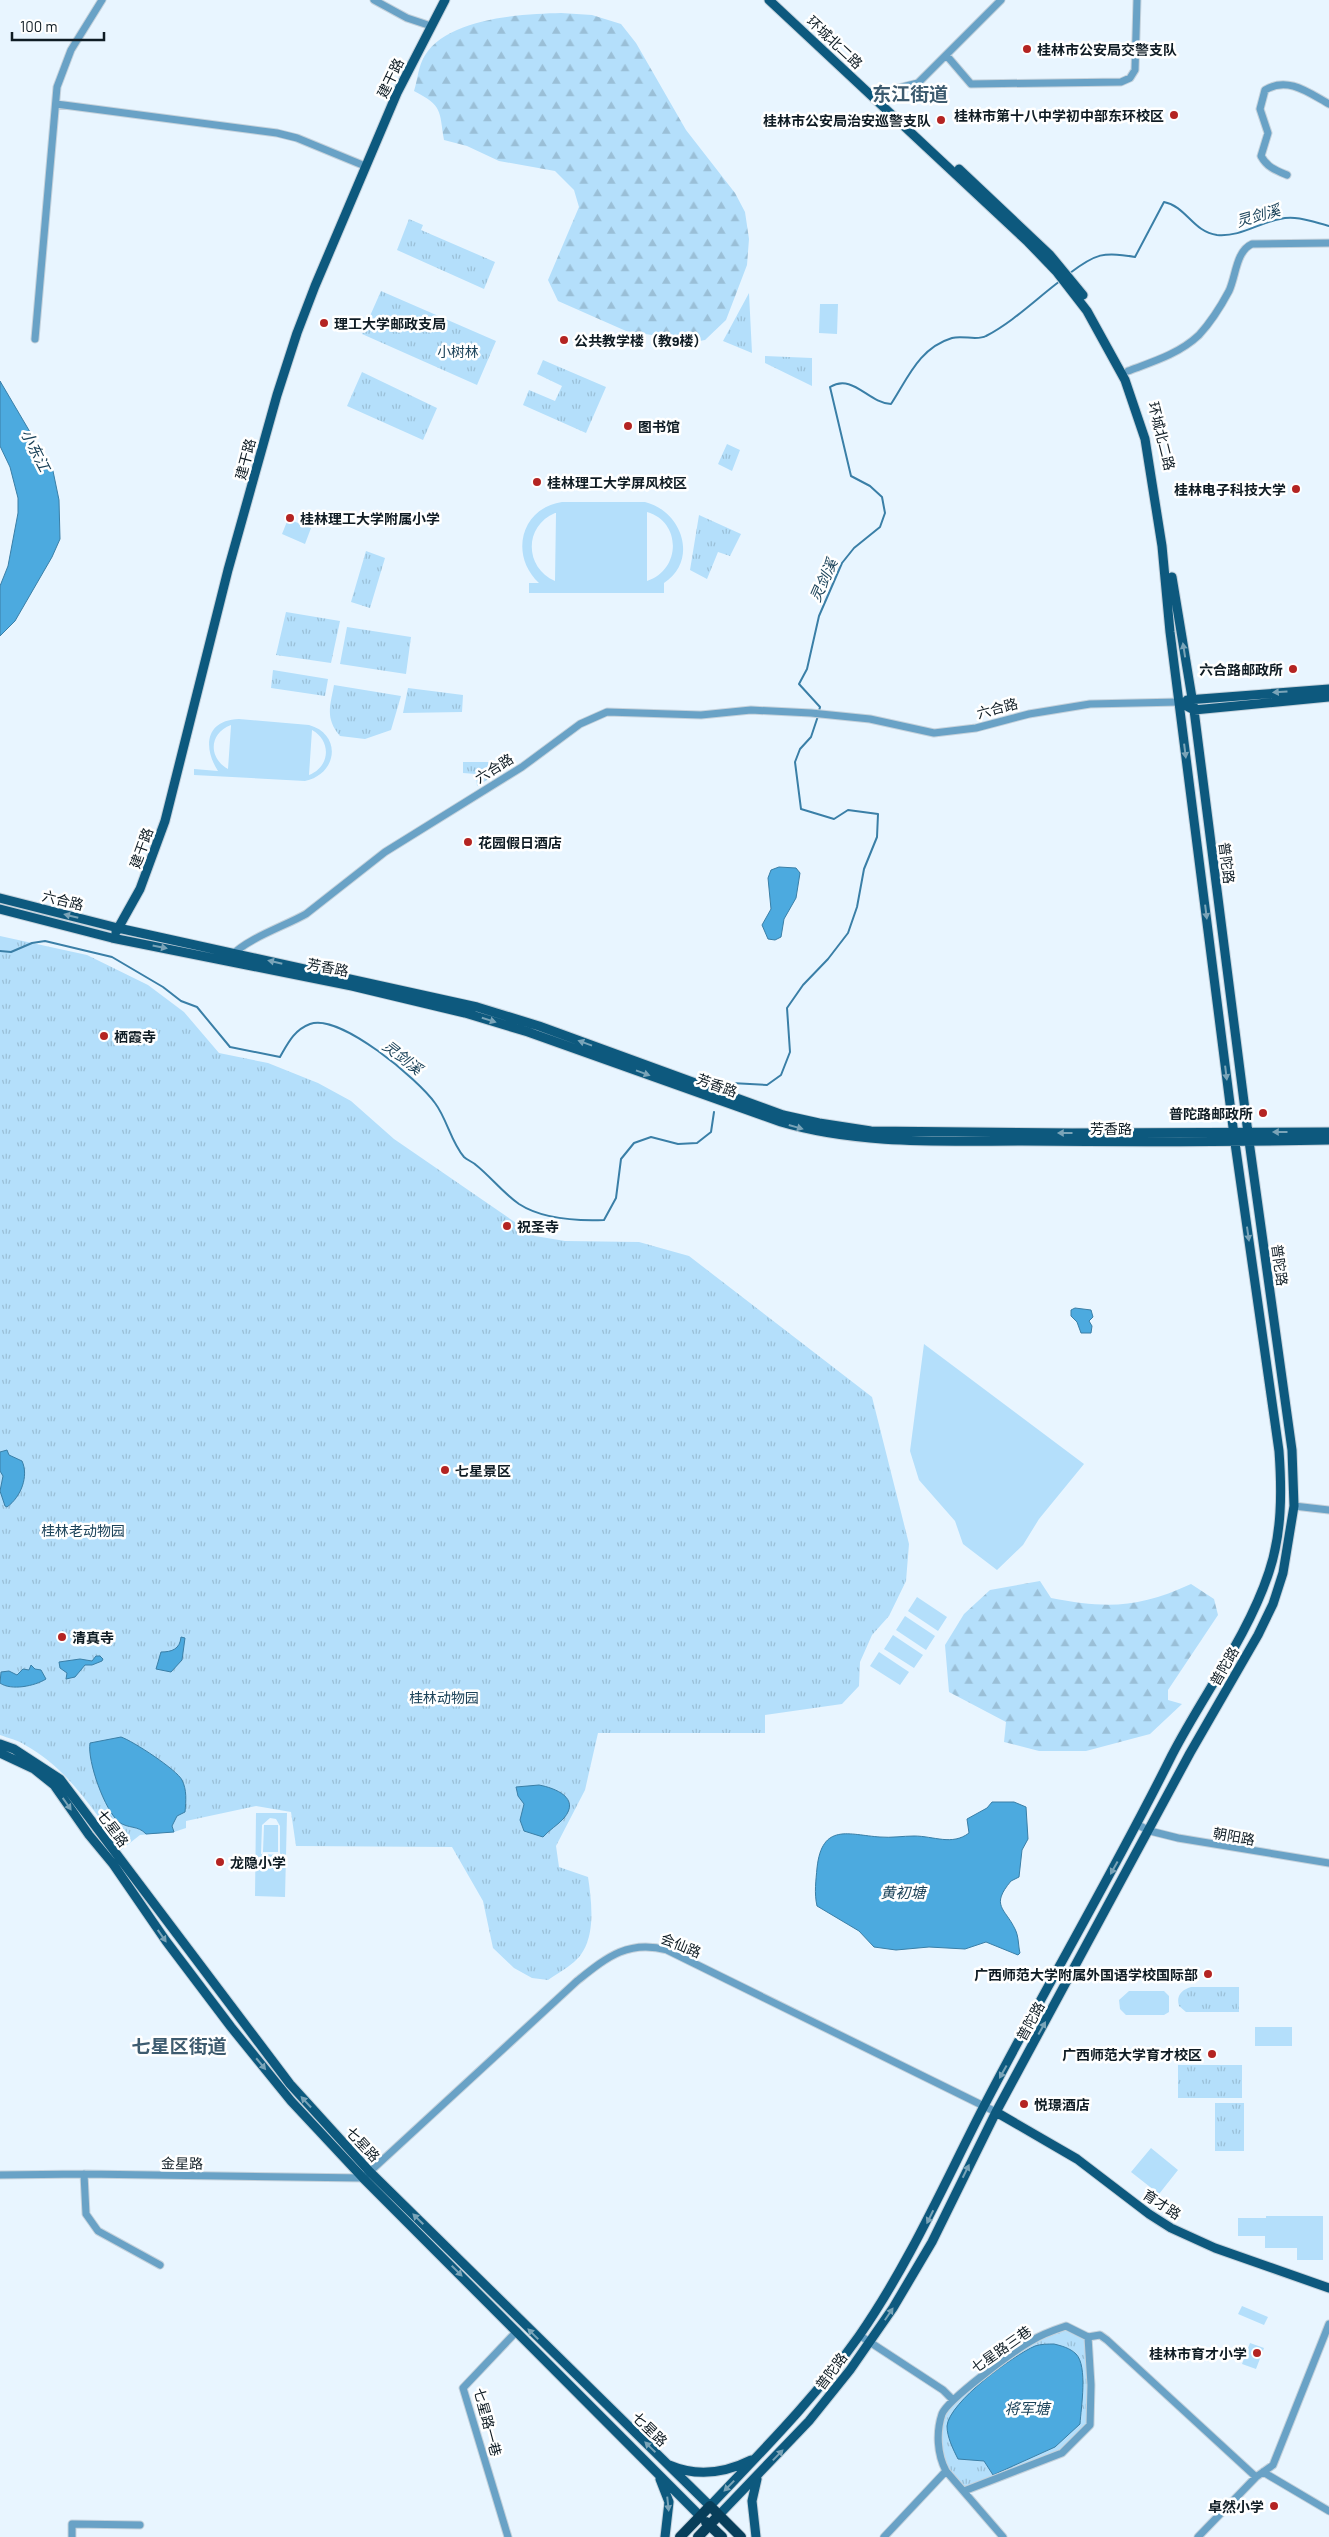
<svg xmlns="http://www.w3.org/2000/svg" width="1329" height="2537" font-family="Barlow,'Noto Sans SC',sans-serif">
<defs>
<pattern id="forest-firs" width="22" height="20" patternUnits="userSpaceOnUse" patternTransform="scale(1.25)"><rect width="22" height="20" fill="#b4dffb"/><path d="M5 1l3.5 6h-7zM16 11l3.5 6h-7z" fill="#9abfd7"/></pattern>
<pattern id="park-tufts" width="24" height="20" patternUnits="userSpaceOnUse" patternTransform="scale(1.25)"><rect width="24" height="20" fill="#b4dffb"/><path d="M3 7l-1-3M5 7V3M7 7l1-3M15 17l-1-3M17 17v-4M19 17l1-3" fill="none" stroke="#9abfd7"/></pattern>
</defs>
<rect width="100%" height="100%" fill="#e8f5ff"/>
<!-- grass -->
<path fill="#b4dffb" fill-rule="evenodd" d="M820 304H838L837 334 819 333Z
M562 502H645C682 511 699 560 664 583V593H529V583H539C509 555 521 508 562 502ZM647 512C682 522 681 570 647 581ZM555 513H556L555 581C524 567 524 526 555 513Z
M288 519 311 528 305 544 282 534Z
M239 719 309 725C342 734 338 774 305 781L194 775V769L218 771C203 748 205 720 239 719ZM231 725V726L228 769C208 758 209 733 231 725ZM312 730C332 741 330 767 309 775Z
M924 1344 1084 1464 1039 1519 1023 1545 997 1570 963 1544 955 1521 919 1480 910 1451Z
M917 1597 947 1617 938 1631 908 1611Z
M905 1616 935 1636 926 1650 896 1630Z
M893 1635 923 1655 914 1668 884 1649Z
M879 1652 909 1672 900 1685 870 1666Z
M256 1813H287L285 1897 255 1896ZM270 1818 276 1819 280 1826V1855L261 1854 262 1825Z
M264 1825H278V1852H263Z
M1129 1991H1164L1169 1996V2012L1164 2015H1126L1120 2009 1119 2000Z
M1255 2027H1292V2046H1255Z
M1151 2148 1178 2170 1159 2194 1131 2172Z
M1266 2216H1323V2260H1297V2248H1265V2236H1238V2218H1266Z
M1242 2306 1268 2317 1264 2325 1238 2314Z
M1250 2343 1264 2348 1256 2369 1242 2364Z"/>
<!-- forest -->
<path fill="url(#forest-firs)" d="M561 13 592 15 621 24 636 43 686 130 735 193 745 212 749 239 747 265 726 320 705 340 679 345 652 335 626 331 558 301 548 280 579 207 574 190 555 171 499 161 467 146 444 140C439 110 443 106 414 91 417 82 418 70 422 61 441 18 521 14 561 13Z
M1040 1581 1051 1598C1107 1609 1139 1608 1191 1584L1214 1599 1218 1615 1168 1690V1700L1182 1704 1150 1734 1086 1751H1039L1004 1742 1006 1722 949 1692 945 1645 964 1614 990 1590Z"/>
<!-- park -->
<path fill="url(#park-tufts)" d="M409 219 423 225 421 230 495 262 484 289 397 250Z
M381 291 496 341 477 385 362 334Z
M749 293 752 353 723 341Z
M765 356 812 358V386L765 363Z
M543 360 606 387 586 433 523 405 529 390 555 401 562 386 537 374Z
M362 372 437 408 423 440 347 406Z
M727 444 740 450 732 471 718 464Z
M699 515 741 534 730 556 718 552 707 579 690 570Z
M366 551 385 558 370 608 351 602Z
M286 612 340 621 331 663 276 655Z
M347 627 411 637 406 674 340 664Z
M273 670 328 679 325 696 271 688Z
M334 685 401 696 391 730 365 739 340 736C325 718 330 707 334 685Z
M408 688 463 695 462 712 403 713Z
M463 762H506L508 767 477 786 476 774 463 773Z
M0 936 87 955 148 985 184 1012 219 1053 268 1063 318 1083 351 1101 394 1139 535 1236 565 1241 639 1242 689 1256 872 1397 909 1544 906 1581 889 1616 872 1635 860 1662 859 1686 842 1704 765 1715V1733H598L585 1790 556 1846 559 1867 588 1877C592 1904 597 1943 574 1962 566 1969 556 1974 548 1980L532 1978 514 1968 493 1948 483 1901 452 1847 296 1846 291 1812 256 1806 186 1821V1828L174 1832 140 1835 121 1850C96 1812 66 1767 25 1745 18 1740 8 1738 0 1735Z
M1191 1987H1239V2012H1186L1179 2006C1176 1996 1181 1990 1191 1987Z
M1178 2065H1242V2098H1178Z
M1215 2103H1244V2151H1215Z
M1066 2326 1088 2337 1090 2425 1062 2453 964 2491 946 2471 939 2436 948 2406 1029 2342Z"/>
<!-- water -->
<path fill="#4caadf" stroke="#3a7fa7" d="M0 381 53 471 59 500 60 539 52 557 15 621 0 636V586L8 566 18 513V498L10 467 0 446Z
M779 867 796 868 800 873 796 898 784 919 781 937 775 940 768 939 762 925 771 909 768 878 771 870Z
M1075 1308 1091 1310 1093 1317 1089 1321 1092 1326 1091 1333H1081L1077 1322 1071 1316V1310Z
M7 1450 9 1455 22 1461C29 1476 21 1497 7 1507L5 1506 0 1491 3 1476 0 1471V1452Z
M181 1637 185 1638 182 1660 171 1672 156 1669 161 1652C172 1652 180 1649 181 1637Z
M96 1656H100L103 1659 102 1661 92 1665H85L75 1677 66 1679 67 1673 60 1668 59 1662 80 1659 92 1661Z
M31 1665 35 1669 41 1670 46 1679C35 1686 11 1691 0 1683L1 1672 9 1671 17 1675 23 1669 29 1670Z
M121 1737C133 1741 177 1770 182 1780 187 1790 186 1801 185 1812L177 1816 172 1826 174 1832 146 1834C138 1825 128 1829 119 1822 105 1811 87 1761 90 1743Z
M539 1785C555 1788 581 1798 564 1818 558 1825 549 1830 543 1837L524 1831 520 1820 524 1804 518 1796 516 1787Z
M992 1802H1014L1026 1807 1028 1839 1022 1850 1019 1877 1011 1881C990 1906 1005 1908 1015 1929 1019 1937 1018 1945 1020 1953L1018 1955 986 1942 965 1949 929 1947 896 1950 874 1947 859 1931 817 1906C814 1893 816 1880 817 1868 822 1822 849 1835 880 1837 891 1838 903 1836 914 1836 934 1836 952 1846 969 1833L967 1819 987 1808Z
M1054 2344C1062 2346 1070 2348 1076 2354 1088 2366 1081 2408 1080 2424L1055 2447 993 2475 984 2461 958 2459C953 2449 947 2437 947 2426 949 2402 1014 2355 1035 2346 1041 2344 1048 2344 1054 2344Z"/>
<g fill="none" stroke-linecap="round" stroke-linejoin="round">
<!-- stream -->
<path stroke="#3a7fa7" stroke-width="2" d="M1070 273C1095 254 1104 251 1135 257L1164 202C1186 206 1193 232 1217 235 1241 237 1258 223 1280 219 1296 215 1313 222 1329 226
M819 711 820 707 799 684 807 669 819 616 842 563 854 548 880 527 885 513 882 497 870 486 851 476 830 387C853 373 868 403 891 404 908 378 919 348 952 338 963 335 977 341 986 336 1013 322 1036 299 1060 281
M0 951 11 952 32 943 45 941 112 957 163 987 181 1001 197 1007 230 1047 280 1057C288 1043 294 1030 310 1024 340 1013 419 1080 435 1103 447 1119 451 1142 464 1157 467 1160 473 1162 476 1165 491 1177 503 1193 519 1204 542 1219 577 1221 604 1220L616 1198 621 1159 634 1143 651 1137 678 1144 697 1143 711 1132 714 1112
M731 1083 767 1085 781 1075 790 1052 787 1008 803 985 828 959 848 933 857 907 864 869 877 837 878 814 848 810 834 819 801 809 795 762 800 749 811 737 818 716"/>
<!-- minor casing -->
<g stroke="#c5d2dc" stroke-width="9">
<path id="minor" d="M374 0 407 18 431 26
M947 56 971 84 1121 82 1130 78 1135 70 1137 0
M874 97 878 93 918 83 1001 0
M56 104 277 133 297 138 365 166
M1287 175C1275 170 1267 167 1261 156L1268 133 1260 109 1265 90C1288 76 1309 93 1329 104
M35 339 57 87 71 50 102 0
M1128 371C1152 362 1179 354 1199 335 1211 322 1221 306 1229 291 1236 276 1236 251 1252 244L1329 243
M231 956C248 938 285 926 306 914L385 852 522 767 580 724 607 712 701 715 751 710 811 713 870 719 934 733 976 728 1029 714 1090 704 1179 702
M1294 1506 1329 1510
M1138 1825 1150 1831 1178 1838 1329 1863
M84 2174 86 2214 98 2231 160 2265
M0 2175 84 2174 363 2178 577 1981C606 1958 628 1939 667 1950L996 2112
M859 2335 943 2390 953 2400
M1088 2337 1100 2335 1107 2340 1256 2477
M946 2471 1003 2537
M1263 2472 1329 2511
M72 2537V2524L140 2525
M508 2537 463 2388 517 2331
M884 2537 946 2471C937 2454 936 2432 942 2414 948 2399 1014 2351 1031 2341 1042 2334 1054 2330 1066 2326L1088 2337 1091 2385 1090 2425 1062 2453 964 2491
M1198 2537 1256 2477 1273 2465 1329 2324"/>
</g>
<!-- major casing -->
<g stroke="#c5d2dc" stroke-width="11">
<path id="major" d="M959 169 1050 255 1083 295
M1187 700 1329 689
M1179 702 1194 710 1329 697
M0 898 118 928 477 1007 539 1026 783 1115 819 1123 871 1131 1072 1133 1329 1132
M0 909 112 938 352 986 465 1013 528 1032 781 1122C858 1145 942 1141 1022 1141 1124 1142 1227 1142 1329 1140
M116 932 140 889 165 821 228 570 277 395 297 333 315 286 397 93 445 0
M0 1744 14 1749 60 1779 290 2084 370 2172 710 2506C762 2451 815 2398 859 2336 909 2264 944 2184 984 2106 1045 1988 1113 1874 1172 1755 1203 1695 1248 1636 1269 1572 1282 1533 1282 1492 1279 1451L1235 1143 1170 632 1162 546 1145 439 1125 380 1087 311 1056 271 1028 242 769 0
M0 1753 34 1769 54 1785 89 1835 113 1864 166 1941 231 2027 291 2101 363 2178 700 2516
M996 2112 1077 2159 1149 2214 1171 2228 1215 2248 1329 2288
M669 2465C697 2477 725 2473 751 2460
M660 2479 669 2502 665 2537
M719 2515 809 2421 850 2370 893 2308 932 2242 996 2112 1190 1753 1258 1635 1273 1604 1283 1573 1294 1506 1292 1450 1249 1141 1194 710 1172 577
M756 2537 752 2501 757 2479"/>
</g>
<!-- highway casing -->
<g stroke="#c5d2dc" stroke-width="12">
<path id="highway" d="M706 2522 722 2537
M680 2537 710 2506 741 2537
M698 2537 719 2515"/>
</g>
<!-- minor -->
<use href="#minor" stroke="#69a2c6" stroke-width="7"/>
<!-- major -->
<use href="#major" stroke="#0d597e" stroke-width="9"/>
<!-- highway -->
<use href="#highway" stroke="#083e5a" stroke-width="10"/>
</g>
<!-- one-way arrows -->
<defs><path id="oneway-solid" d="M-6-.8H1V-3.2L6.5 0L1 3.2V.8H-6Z" transform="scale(1.25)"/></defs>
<g fill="#7aa4b8">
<use href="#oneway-solid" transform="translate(1184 650) rotate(-99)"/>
<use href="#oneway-solid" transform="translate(1280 692) rotate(176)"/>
<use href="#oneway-solid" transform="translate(1185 751) rotate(83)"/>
<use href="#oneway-solid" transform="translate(1206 912) rotate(83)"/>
<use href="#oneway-solid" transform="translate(71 916) rotate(-166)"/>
<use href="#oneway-solid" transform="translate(160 947) rotate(11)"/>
<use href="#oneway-solid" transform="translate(275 962) rotate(-167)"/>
<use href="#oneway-solid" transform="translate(489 1020) rotate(17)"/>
<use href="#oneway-solid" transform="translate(585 1043) rotate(-160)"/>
<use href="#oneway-solid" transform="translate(643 1073) rotate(20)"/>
<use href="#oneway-solid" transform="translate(1226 1073) rotate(83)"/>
<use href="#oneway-solid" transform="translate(796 1127) rotate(16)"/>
<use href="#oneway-solid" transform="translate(1280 1132) rotate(-180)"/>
<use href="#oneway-solid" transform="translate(1065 1133) rotate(-180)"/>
<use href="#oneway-solid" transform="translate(1248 1234) rotate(82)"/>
<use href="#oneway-solid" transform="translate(67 1804) rotate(55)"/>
<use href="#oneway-solid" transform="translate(1114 1868) rotate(119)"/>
<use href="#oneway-solid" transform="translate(162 1936) rotate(55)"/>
<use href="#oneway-solid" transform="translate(1042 2028) rotate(-61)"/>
<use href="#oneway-solid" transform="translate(261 2064) rotate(50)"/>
<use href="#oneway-solid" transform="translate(1003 2072) rotate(119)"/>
<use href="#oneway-solid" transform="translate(306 2102) rotate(-133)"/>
<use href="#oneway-solid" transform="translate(966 2171) rotate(-64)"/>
<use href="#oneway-solid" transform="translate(930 2217) rotate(116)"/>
<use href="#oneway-solid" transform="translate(418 2219) rotate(-135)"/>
<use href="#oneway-solid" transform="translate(457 2271) rotate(45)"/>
<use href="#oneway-solid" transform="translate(889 2314) rotate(-56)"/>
<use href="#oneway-solid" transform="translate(533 2334) rotate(-135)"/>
<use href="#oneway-solid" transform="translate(650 2447) rotate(-136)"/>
<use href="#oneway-solid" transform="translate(778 2455) rotate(-46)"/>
<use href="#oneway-solid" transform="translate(729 2486) rotate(134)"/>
<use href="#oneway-solid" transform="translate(668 2504) rotate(84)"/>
</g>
<!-- markers -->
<g fill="#b42422" stroke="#fff" stroke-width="2">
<circle cx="1027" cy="49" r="5"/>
<circle cx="1174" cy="115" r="5"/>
<circle cx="941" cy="120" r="5"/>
<circle cx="324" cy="323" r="5"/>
<circle cx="564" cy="340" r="5"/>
<circle cx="628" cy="426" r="5"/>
<circle cx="537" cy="482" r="5"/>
<circle cx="1296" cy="489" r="5"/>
<circle cx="290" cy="518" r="5"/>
<circle cx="1293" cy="669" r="5"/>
<circle cx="468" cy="842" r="5"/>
<circle cx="104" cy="1036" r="5"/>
<circle cx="1263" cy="1113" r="5"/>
<circle cx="507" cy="1226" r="5"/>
<circle cx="445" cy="1470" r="5"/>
<circle cx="62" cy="1637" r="5"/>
<circle cx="220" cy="1862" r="5"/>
<circle cx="1208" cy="1974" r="5"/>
<circle cx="1212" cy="2054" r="5"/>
<circle cx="1024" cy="2104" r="5"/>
<circle cx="1257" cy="2353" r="5"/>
<circle cx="1274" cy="2506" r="5"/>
</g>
<g text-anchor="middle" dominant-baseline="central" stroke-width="5" stroke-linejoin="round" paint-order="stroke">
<!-- street labels -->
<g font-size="14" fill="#0f1c24" stroke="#fff">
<text transform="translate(835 42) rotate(43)">环城北二路</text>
<text transform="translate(390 78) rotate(-64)">建干路</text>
<text transform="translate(1162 436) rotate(76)">环城北二路</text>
<text transform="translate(245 459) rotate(-75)">建干路</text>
<text transform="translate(997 708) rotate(-15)">六合路</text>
<text transform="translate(494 768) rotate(-32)">六合路</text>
<text transform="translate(141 848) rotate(-70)">建干路</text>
<text transform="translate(1227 863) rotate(83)">普陀路</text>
<text transform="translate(63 900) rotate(14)">六合路</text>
<text transform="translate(328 967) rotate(11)">芳香路</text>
<text transform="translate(717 1085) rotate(20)">芳香路</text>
<text x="1111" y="1128">芳香路</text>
<text transform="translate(1280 1265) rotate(82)">普陀路</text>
<text transform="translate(1224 1666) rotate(-60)">普陀路</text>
<text transform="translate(113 1828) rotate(53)">七星路</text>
<text transform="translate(1234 1836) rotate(10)">朝阳路</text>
<text transform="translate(681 1945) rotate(22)">会仙路</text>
<text transform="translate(1030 2021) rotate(-61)">普陀路</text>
<text transform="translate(363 2144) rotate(47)">七星路</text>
<text transform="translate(182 2163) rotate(1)">金星路</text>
<text transform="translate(1162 2204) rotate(33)">育才路</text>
<text transform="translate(1001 2349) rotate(-35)">七星路三巷</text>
<text transform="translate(831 2371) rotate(-53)">普陀路</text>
<text transform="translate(488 2422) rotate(75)">七星路一巷</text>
<text transform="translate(650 2429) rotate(44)">七星路</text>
</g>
<!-- poi labels -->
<g font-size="14" font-weight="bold" fill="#0f1c24" stroke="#fff" text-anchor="start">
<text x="1037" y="49">桂林市公安局交警支队</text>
<text x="1164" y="115" text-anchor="end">桂林市第十八中学初中部东环校区</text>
<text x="931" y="120" text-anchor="end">桂林市公安局治安巡警支队</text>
<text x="334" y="323">理工大学邮政支局</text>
<text x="574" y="340">公共教学楼（教9楼）</text>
<text x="638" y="426">图书馆</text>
<text x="547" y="482">桂林理工大学屏风校区</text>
<text x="1286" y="489" text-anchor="end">桂林电子科技大学</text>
<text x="300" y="518">桂林理工大学附属小学</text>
<text x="1283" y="669" text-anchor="end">六合路邮政所</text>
<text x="478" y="842">花园假日酒店</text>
<text x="114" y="1036">栖霞寺</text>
<text x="1253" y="1113" text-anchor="end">普陀路邮政所</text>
<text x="517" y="1226">祝圣寺</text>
<text x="455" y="1470">七星景区</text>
<text x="72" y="1637">清真寺</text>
<text x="230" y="1862">龙隐小学</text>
<text x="1198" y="1974" text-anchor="end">广西师范大学附属外国语学校国际部</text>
<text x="1202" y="2054" text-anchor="end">广西师范大学育才校区</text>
<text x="1034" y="2104">悦璟酒店</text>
<text x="1247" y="2353" text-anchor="end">桂林市育才小学</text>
<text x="1264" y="2506" text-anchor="end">卓然小学</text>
</g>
<!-- park labels -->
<g font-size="14" fill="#1b4259" stroke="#fff">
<text x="458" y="351">小树林</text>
<text x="83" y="1530">桂林老动物园</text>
<text x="444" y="1697">桂林动物园</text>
</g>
<!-- water labels -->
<g font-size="15" font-style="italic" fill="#194158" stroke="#fff">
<text transform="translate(1258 215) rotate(-16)">灵剑溪</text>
<text transform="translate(36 450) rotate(63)">小东江</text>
<text transform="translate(823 580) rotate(-66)">灵剑溪</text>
<text transform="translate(403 1057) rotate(38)">灵剑溪</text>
<text x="903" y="1892">黄初塘</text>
<text x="1027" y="2408">将军塘</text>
</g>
<!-- district labels -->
<g font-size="19" font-weight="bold" fill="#3d5b6f" stroke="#fff">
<text x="910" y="93">东江街道</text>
<text x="179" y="2045">七星区街道</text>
</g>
</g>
<!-- scale -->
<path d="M12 32v8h92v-8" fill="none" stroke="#0f1c24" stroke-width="2.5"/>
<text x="20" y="32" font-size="15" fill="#0f1c24" stroke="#ffffff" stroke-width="4" paint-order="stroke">100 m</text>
</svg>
